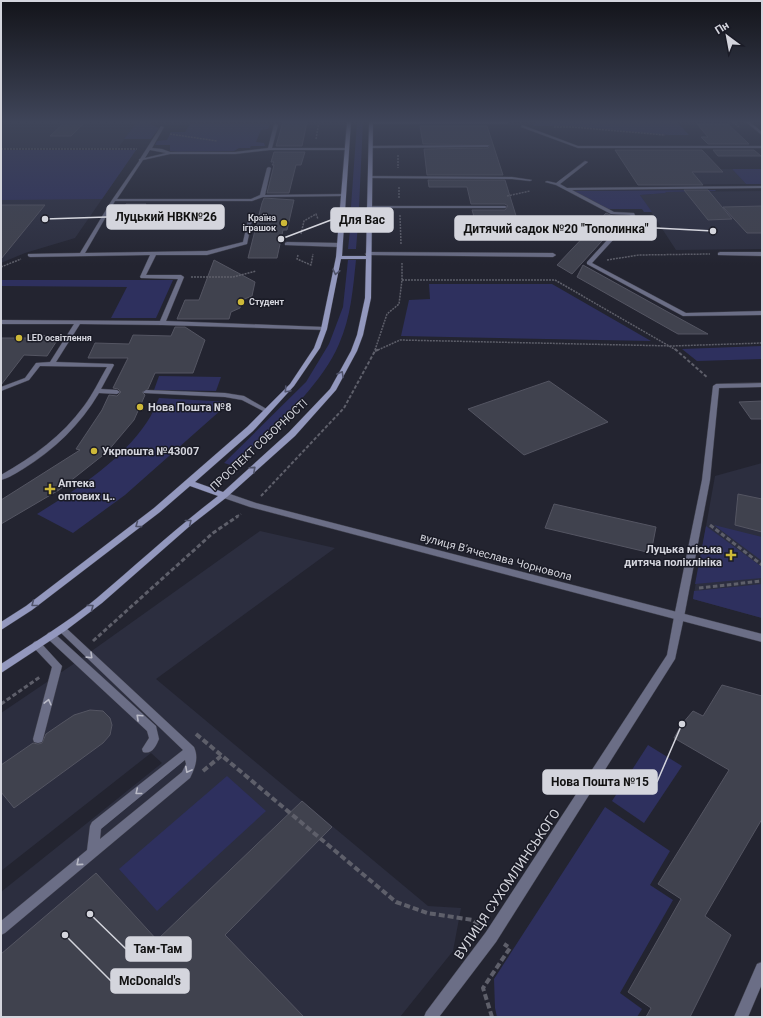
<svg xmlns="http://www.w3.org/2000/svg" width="763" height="1018" font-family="Roboto,sans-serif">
<rect width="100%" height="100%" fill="#232430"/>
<!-- built -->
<path fill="#2c2e3f" d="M8 122H137L118 148H1V128Z
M1 150H136L75 238 25 253 1 263Z
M732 169 746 184 638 185 628 170Z
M762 191V249L676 250 640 195 665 193V192Z
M762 463V618L693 599 715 476Z
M260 531 335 548 156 679 428 906 461 908 453 951 400 1017H1V892L162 763 151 753 1 871V713L72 665Z"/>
<!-- green -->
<path fill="#2e305e" d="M137 122H151L150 124 159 128 151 139H124Z
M357 122H363L359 207H351Z
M538 122H677L689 135H669L571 126H532Z
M190 124H269L270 125 268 129 261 130 256 142 264 143 265 146H251L250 148H239L234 151 178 152 170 151V145H155L157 141 167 140 171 132H185Z
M1 150H136L102 199 1 200Z
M732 169H762V184H746Z
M715 190 716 191 665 192 666 193 640 195 652 212H644L642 209H608L573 191Z
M352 211H359L356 249H348Z
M348 260H356C353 288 351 317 339 344 320 389 269 431 234 466L224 463 306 382 329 344 343 307Z
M1 280H173L156 318H111L127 287 1 286Z
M429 284H552L651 341 401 336 409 300 430 299Z
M762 346V359L697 361 682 349Z
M159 376 221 377 216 391 154 390Z
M159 398 230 402 125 495 73 533 37 514C77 489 120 462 147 422 152 415 155 406 159 398Z
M714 525 762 537V561Z
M706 526 762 567V578L695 584Z
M762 584V618L693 599 694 591Z
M648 745 682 766 644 823 612 801Z
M227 776 266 811 157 911 119 869Z
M605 807 670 851 650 885 673 900 620 993 642 1009 637 1017H497L495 1008 494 979Z"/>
<!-- building -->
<path fill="#40424e" stroke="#545562" d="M65 122H85L71 136H50Z
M283 122H307L302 146H276Z
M697 124H728L749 144H708L701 137H708Z
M420 126H487L503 175H427L424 149 488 148 490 145 423 144Z
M615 150H702L723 172H692L703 185H638Z
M713 150H754L761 156H718Z
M274 152H305L301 165H296L289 193H267L274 165H272L274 162H271Z
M428 180H505L517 219 475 220 472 210H505L508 206 505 204H471L467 187H429Z
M684 190H708L732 219 708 220Z
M264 198 294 200 287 230H283L277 258H248L262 203Z
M126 204H146L134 226H112Z
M1 205H45L1 259Z
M762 206V233H747L723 207Z
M606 213 621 220 572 274 557 265Z
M214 260 255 282 252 296 242 300 240 308 231 312 229 319H177L185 300H199Z
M583 265 666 311 708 334H678L577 277Z
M175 327H185L205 340 193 373H155L148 389 142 392 145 395 134 420 107 452 59 490 1 524V500L80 450 76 449 102 410 109 395 117 396 121 392 118 389 113 388 128 358H88L95 343 129 344 133 335 171 336Z
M29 335 60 336 47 356 24 355 1 385V338H27Z
M549 381 608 422 524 455 468 409Z
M762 401V419H751L739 402Z
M738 494 762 499V532L735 525Z
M554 504 656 527 651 553 545 528Z
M722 685 762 696V819L705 916 731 935 690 1017H646L651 1008 628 992 681 899 658 884 729 770 674 738 682 724 693 711 703 716Z
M90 710 103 711 110 718 112 725 110 735 103 743 14 808 1 792V765L33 743 38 744 42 743 46 734 62 723 74 715Z
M302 801 332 827 225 935 304 1017H1V954L96 873 157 940Z"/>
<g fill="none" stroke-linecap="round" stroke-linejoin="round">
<!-- service casing -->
<g stroke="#3f404c" stroke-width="1">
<path id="service" d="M370 122H509L510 123 508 124H371L369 123Z
M276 124 278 125 272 148H347L349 149 347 150H270L235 154H170L143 160 117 199H251L260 195 267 168 269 167 271 168 265 195 343 194 345 195V196L263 197 252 201H115L85 253 207 251 243 242 249 216 253 215 247 244 207 255H156L146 275H181L184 277 166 321 324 327 327 329 326 330 162 325 80 324 56 362 113 364 114 365 101 389 117 390 120 392 117 394 99 393C80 425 54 450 23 469 16 473 9 478 1 480V475C33 457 62 436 84 406 93 394 99 381 107 367L40 366 29 380 1 391V387L25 378 36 363 50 362 74 324H1V320L160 321 178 279 141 278 140 277 150 255 30 257 28 256V254L80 253 112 200 139 161V159H140L161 126 164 127 152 148 162 149 170 152H235L268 148 274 125ZM150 150 166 153 145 158Z
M522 125 578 146H762V148H578L521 127Z
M489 145 488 147 371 148 369 147 371 146Z
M585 161 588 162 560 184 567 188 762 186V188L572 190 614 212 634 213 640 227 638 228H624L592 263 686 313 762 311V315L683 316 587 264V262L621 225H635L630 215 611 214 556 185 545 182 547 181 556 183Z
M370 176 512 177 532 180 530 181 512 179 368 178V177Z
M369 206H505L507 207 505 208H367V207Z
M287 242 339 243 342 245 339 247 285 245V243Z
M368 252 553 253 556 255 553 257 366 255 365 254Z
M720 252H762V256L718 255V253Z
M762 383V387L719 388 710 480 684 617 682 619H676L674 617 702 480 713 386 716 384Z
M146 390 225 393 244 396 270 411 269 412H265L242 400 225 397 144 393 143 392Z
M62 625 65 627 194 747C199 758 195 768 190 778L5 933 1 935V921L87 850 90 826 92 822 183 750 59 631 57 629 59 627ZM185 760 186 764 182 772 100 839 101 829Z
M51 632 54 633 156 726 159 739C156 746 152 755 143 752L142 749 149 738 147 731 48 639 46 636 48 633Z
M37 641 40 642 62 666 43 739 42 742 38 743 34 742 33 739 52 667 34 648 32 645 34 642Z
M762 962V984L748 1017H734L757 964Z"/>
</g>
<!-- minor casing -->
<g stroke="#3f404c" stroke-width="1">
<path id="minor" d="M746 122H750L762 132V135Z
M679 614 682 615 684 617 675 659 496 942 439 1017H424L426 1012 486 932 667 655 674 617 676 615Z"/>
</g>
<!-- tertiary casing -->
<g stroke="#3f404c" stroke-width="1">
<path id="tertiary" d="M221 493H227L256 503 762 634V642L250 507 221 497 220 495Z"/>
</g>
<!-- secondary casing -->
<g stroke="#3f404c" stroke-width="1">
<path id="secondary" d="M347 122H351L342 256H366L369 122H373L371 298 363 335 357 351 336 390 295 436 227 497 191 525 102 603 65 631 1 673V664C33 643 67 623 97 598 137 564 176 528 218 496L190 486 160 512 32 610 1 630V622L26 606 154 508 247 427 290 384 314 348 321 329 336 257ZM341 259H366L365 298 357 335 351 351 330 389 289 432 223 492 195 482 253 431 294 386 320 348 327 329Z"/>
</g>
<!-- path-far3 -->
<path stroke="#5e5f6a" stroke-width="1.5" stroke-dasharray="2 1" stroke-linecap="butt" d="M733 122 739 127
M554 127H571L665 135
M170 134 217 141
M316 139 319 122
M1 149H137
M398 155V168
M399 187V198
M507 196 530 191
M400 215 401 244
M301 234 304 221 316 214 318 219
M298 255 297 259 311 265 313 254
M607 260 639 255 710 254
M1 267 21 259
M191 277H233L256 271
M402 280H555L676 350
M375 350 387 314 399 304 402 280V263
M378 350 400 340 672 346 762 343"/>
<!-- path-far2 -->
<path stroke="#5e5f6a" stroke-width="2" stroke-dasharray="3.5 2" stroke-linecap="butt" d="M675 349 708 378
M375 351 380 349
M261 496 344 408 376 349
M236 517 241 514"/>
<!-- path-far1 -->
<path stroke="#5e5f6a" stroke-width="3" stroke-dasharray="4.5 2.5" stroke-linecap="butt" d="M710 525 762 565
M699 588 762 581
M93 641 213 533 238 516
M1 704 40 677"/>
<!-- path -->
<path stroke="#5e5f6a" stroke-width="4" stroke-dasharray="6 3" stroke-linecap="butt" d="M196 734 396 902 427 913 473 920 479 926
M203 771 221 756
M492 1017 483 988 510 948 504 944"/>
<!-- service -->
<use href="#service" fill="#6b6e86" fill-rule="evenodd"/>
<!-- minor -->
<use href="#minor" fill="#6b6e86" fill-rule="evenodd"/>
<!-- tertiary -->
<use href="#tertiary" fill="#6b6e86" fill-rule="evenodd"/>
<!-- secondary -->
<use href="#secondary" fill="#9398be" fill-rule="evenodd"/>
</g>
<!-- one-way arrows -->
<defs><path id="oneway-chevron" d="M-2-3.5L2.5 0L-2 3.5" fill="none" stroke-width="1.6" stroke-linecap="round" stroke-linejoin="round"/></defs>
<g stroke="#50536a">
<use href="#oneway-chevron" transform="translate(336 272) rotate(102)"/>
<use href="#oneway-chevron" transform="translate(341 374) rotate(-61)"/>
<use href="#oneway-chevron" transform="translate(287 390) rotate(133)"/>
<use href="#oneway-chevron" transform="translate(253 469) rotate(-42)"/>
<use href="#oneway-chevron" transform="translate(189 522) rotate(-39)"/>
<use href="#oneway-chevron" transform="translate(138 525) rotate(143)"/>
<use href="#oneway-chevron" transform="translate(34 604) rotate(142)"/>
<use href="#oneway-chevron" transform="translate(91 607) rotate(-37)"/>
</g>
<g stroke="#babbc7">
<use href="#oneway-chevron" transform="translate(90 656) rotate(44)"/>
<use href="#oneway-chevron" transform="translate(48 702) rotate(-76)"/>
<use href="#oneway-chevron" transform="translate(139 717) rotate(-137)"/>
<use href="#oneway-chevron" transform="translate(188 770) rotate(118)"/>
<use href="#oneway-chevron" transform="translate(138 792) rotate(141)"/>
<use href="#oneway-chevron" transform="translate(79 863) rotate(140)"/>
</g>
<!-- sky -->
<linearGradient id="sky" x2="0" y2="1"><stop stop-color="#13141a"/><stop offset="0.46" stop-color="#3f4559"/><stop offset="1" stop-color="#3f4559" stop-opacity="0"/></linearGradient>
<rect width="763" height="265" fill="url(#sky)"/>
<!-- markers -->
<g fill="#ceb938" stroke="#1a1b26" stroke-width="1.5">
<circle cx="284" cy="223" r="4"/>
<circle cx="241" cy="302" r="4"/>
<circle cx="19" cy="338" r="4"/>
<circle cx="140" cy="407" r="4"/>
<circle cx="94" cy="451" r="4"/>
<path d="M48 483h4v4h4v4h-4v4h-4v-4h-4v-4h4z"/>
<path d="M729 549h4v4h4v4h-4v4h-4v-4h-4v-4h4z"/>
</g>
<g text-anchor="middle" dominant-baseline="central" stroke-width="3" stroke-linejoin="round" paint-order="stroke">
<!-- far-poi labels -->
<g font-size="9" font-weight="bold" fill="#d4d5dd" stroke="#1a1b26" text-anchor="start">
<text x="276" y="218" text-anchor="end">Країна<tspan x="276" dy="10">іграшок</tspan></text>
<text x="249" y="302">Студент</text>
<text x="27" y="338">LED освітлення</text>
</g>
<!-- poi labels -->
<g font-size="11" font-weight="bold" fill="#d4d5dd" stroke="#1a1b26" text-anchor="start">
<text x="148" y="407">Нова Пошта №8</text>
<text x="102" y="451">Укрпошта №43007</text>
<text x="58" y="483">Аптека<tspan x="58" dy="13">оптових ц‥</tspan></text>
<text x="722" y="549" text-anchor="end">Луцька міська<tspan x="722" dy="13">дитяча поліклініка</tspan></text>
</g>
<!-- street labels -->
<g font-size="11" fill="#d4d5dd" stroke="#1a1b26">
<text transform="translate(259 445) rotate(-43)">ПРОСПЕКТ СОБОРНОСТІ</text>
<text transform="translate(496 557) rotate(15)">вулиця Вʼячеслава Чорновола</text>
</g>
<!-- near-street labels -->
<g font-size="13" fill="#d4d5dd" stroke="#1a1b26">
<text transform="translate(507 884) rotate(-56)">ВУЛИЦЯ СУХОМЛИНСЬКОГО</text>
</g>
</g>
<!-- callouts -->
<path fill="none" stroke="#d4d5dd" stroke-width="1.5" d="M45 219L107 217M281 239L331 220M713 231L656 228M682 724L657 782M90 914L126 949M65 935L111 981"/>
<g fill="#d4d5dd" stroke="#1a1b26" stroke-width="1.5">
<circle cx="45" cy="219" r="4"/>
<circle cx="281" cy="239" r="4"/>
<circle cx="713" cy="231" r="4"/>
<circle cx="682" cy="724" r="4"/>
<circle cx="90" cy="914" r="4"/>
<circle cx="65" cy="935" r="4"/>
</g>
<g fill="#d4d5dd" stroke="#d4d5dd" stroke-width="1.5">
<rect x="107" y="205" width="117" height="24" rx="4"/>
<rect x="331" y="208" width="62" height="24" rx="4"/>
<rect x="455" y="216" width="201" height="24" rx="4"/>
<rect x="543" y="770" width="114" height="24" rx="4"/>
<rect x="126" y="937" width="65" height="24" rx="4"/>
<rect x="111" y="969" width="78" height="24" rx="4"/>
</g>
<g font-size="12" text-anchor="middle" font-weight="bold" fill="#111">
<text x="166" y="221">Луцький НВК№26</text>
<text x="362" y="224">Для Вас</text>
<text x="556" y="233">Дитячий садок №20 "Тополинка"</text>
<text x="600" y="786">Нова Пошта №15</text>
<text x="158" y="953">Там-Там</text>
<text x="150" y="985">McDonald's</text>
</g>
<!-- border -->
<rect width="763" height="1018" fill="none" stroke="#d4d5dd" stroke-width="4"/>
<!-- north arrow -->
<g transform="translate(727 36) rotate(328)" stroke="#1a1b26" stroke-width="3" paint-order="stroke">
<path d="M0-3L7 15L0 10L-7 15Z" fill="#d4d5dd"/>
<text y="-6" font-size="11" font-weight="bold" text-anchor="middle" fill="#d4d5dd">Пн</text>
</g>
</svg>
